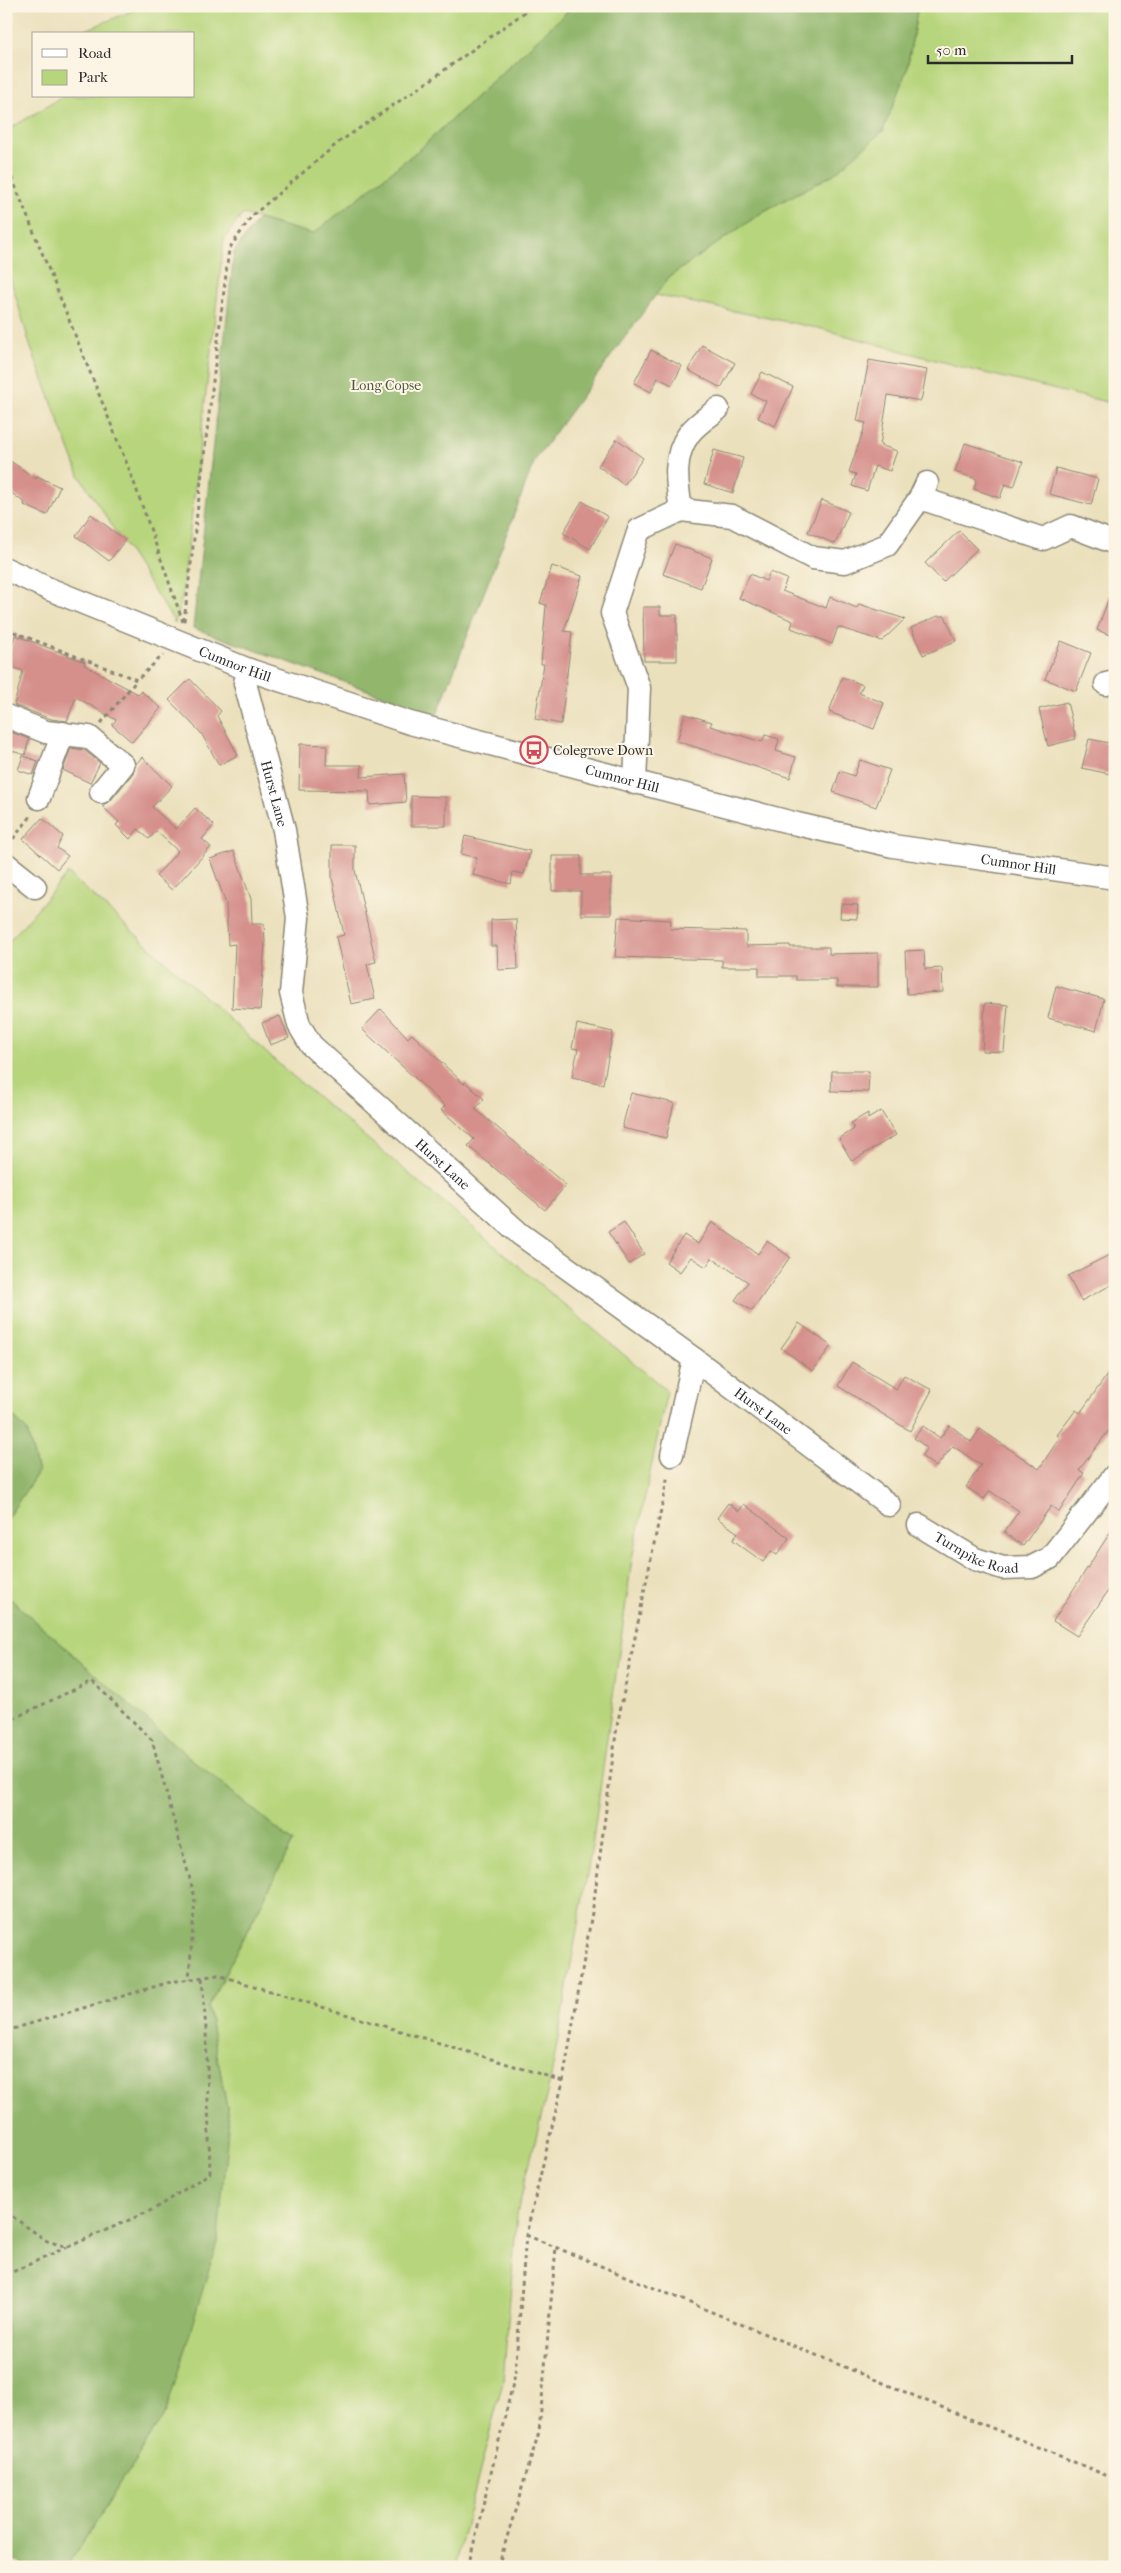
<svg xmlns="http://www.w3.org/2000/svg" width="1121" height="2573" font-family="'IM FELL French Canon',serif">
<rect width="100%" height="100%" fill="#fcf5e5"/>
<filter id="ink" filterUnits="userSpaceOnUse"><feTurbulence type="fractalNoise" baseFrequency=".02" numOctaves="2"/><feDisplacementMap in="SourceGraphic" scale="10" xChannelSelector="R" yChannelSelector="G"/><feConvolveMatrix kernelMatrix="1 2 1 2 8 2 1 2 1" color-interpolation-filters="sRGB"/></filter>
<filter id="wash" filterUnits="userSpaceOnUse"><feTurbulence type="fractalNoise" baseFrequency=".0096" numOctaves="4" result="noise"/><feDisplacementMap in="SourceGraphic" scale="20" xChannelSelector="R" yChannelSelector="G"/><feGaussianBlur stdDeviation="1.12" result="paint"/><feColorMatrix in="noise" values="0 0 0 0 0 0 0 0 0 0 0 0 0 0 0 0 0 1.4 0 .05"/><feComposite in="paint" operator="in"/></filter>
<g filter="url(#wash)">
<rect width="100%" height="100%" fill="#ebe0bc"/>
<!-- green -->
<path fill="#b7d57c" stroke="#718054" d="M144 6H579L570 9 421 148 313 235 243 214 224 239 182 598 175 623 79 475 30 345 6 263V131L64 96H194V34H76Z
M918 6H1115V404L972 370 822 329 655 295 669 277 764 211 834 174 907 69Z
M68 873 282 1067 667 1391 632 1559 593 1840 551 2077 517 2214 503 2381 455 2567H67L166 2412 229 2118 208 2007 293 1842 183 1752 6 1595V1520L38 1472 27 1431 6 1409V945Z"/>
<!-- forest -->
<path fill="#91b66c" stroke="#5e704c" d="M579 6H918L907 69 883 131 834 174 764 211 669 277 535 460 437 715 193 628 234 252 258 219 313 234 421 148 570 9Z
M6 1409 27 1431 38 1472 6 1520Z
M6 1595 183 1752 293 1842 208 2007 229 2118 218 2239 166 2412 67 2567H25L6 2554Z"/>
<g id="blocks">
<!-- building -->
<path fill="#d5908c" d="M702 345 735 363 721 388 688 370Z
M651 350 682 366 672 385 658 378 651 392 634 383Z
M869 360 927 370 921 401 888 395 880 445 897 451 890 471 875 466 867 491 852 486 856 474 849 472 866 423 857 421Z
M762 372 793 387 775 426 758 418 766 401 751 394Z
M617 439 643 458 624 485 598 466Z
M965 443 1023 462 1014 487 1005 484 1000 498 974 489 977 479 955 472Z
M714 450 743 458 733 493 704 484Z
M6 458 36 479 37 476 60 487 47 515 24 505 25 503 6 489Z
M1056 468 1098 479 1091 505 1049 494Z
M822 500 849 512 835 544 808 532Z
M582 501 608 517 590 549 563 533Z
M91 514 125 540 109 561 76 536Z
M959 531 977 549 943 582 925 563Z
M675 544 712 558 701 588 663 574Z
M552 566 582 576 564 631 572 632 561 724 535 719 544 664H541L546 605 540 603Z
M770 572 787 579 782 591 826 608 830 597 857 608 859 604 905 619 882 641 838 627 832 644 791 628 793 621 739 598 750 574 766 581Z
M1113 587H1115V637L1097 630Z
M643 607H660V615H677V661H644Z
M938 616H945L956 641 923 655 911 628Z
M15 635 85 662 84 665 138 694 141 691 161 708 132 742 112 725 116 720 76 697 67 721 51 719 14 705 23 671 6 665Z
M1061 641 1091 653 1076 691 1045 679Z
M842 677 863 685 859 693 884 703 874 729 829 712Z
M190 679 221 711 217 716 238 755 219 765 201 733 169 700Z
M1067 702 1076 739 1048 746 1039 709Z
M685 714 712 722 710 726 762 742 765 735 779 739 776 751 796 757 790 778 677 741Z
M6 730 29 739 25 755 6 749Z
M1089 739 1115 744V775L1082 768Z
M300 744 327 745 326 765H362L361 777 404 774 406 802 370 805 369 791 299 790Z
M71 748 84 750 100 763 90 783 63 770Z
M23 756 38 761 33 775 18 770Z
M142 757 172 786 152 807 176 829 195 808 214 825 202 839 211 847 172 890 156 876 178 851 156 831 149 839 138 829 130 839 116 825 119 822 103 807V805L111 800 133 773 136 764Z
M860 760 890 770 876 807 833 792 840 771 854 776Z
M411 796 446 797V826H411Z
M42 818 63 836 57 848 68 856 57 869 23 839Z
M465 836 530 851 524 874 513 872 511 884 473 875 477 858 461 854Z
M332 845H355V870L376 962 367 964 375 999 351 1004 336 937 344 935 332 877Z
M234 851 251 899 252 924H264L265 943 260 1010 232 1008 235 944 228 945 226 904 210 859Z
M552 856H581V875H611V915H581V891H552Z
M841 904 858 905 857 919 840 918Z
M618 917 671 920 670 929 746 931V946L790 945V947H829V954L878 953V987H837V980H796V976H759V967H722V960L615 957Z
M516 919 518 969 498 970 497 946H491V920Z
M924 950 925 969 942 968 943 992 907 994 905 951Z
M1056 986 1104 999 1096 1031 1048 1018Z
M985 1003 1008 1005 1004 1052 982 1051Z
M381 1009 408 1038 412 1034 464 1084 465 1082 484 1099 475 1109 566 1185 545 1210 468 1146 474 1139 441 1110 445 1106 362 1029Z
M280 1016 289 1038 270 1045 262 1023Z
M577 1024 613 1032 603 1084 572 1077 578 1049 572 1048Z
M832 1071H869L868 1092 831 1091Z
M631 1093 674 1103 666 1138 622 1128Z
M881 1111 896 1135 852 1161 839 1139 854 1129 851 1123 868 1113V1119Z
M624 1222 644 1254 629 1264 608 1232Z
M712 1222 758 1254 767 1241 790 1257 752 1311 735 1300 748 1282 712 1258 706 1267 691 1257 680 1272 666 1262 684 1235 698 1244Z
M1115 1252V1283L1081 1301 1068 1276Z
M799 1323 831 1346 813 1371 781 1348Z
M852 1362 896 1389 904 1375 932 1390 910 1431 838 1386Z
M1115 1364V1422L1079 1470 1084 1473 1059 1512 1051 1506 1023 1546 1004 1532 1019 1511 990 1491 984 1499 966 1487 981 1465 953 1446 936 1467 921 1456 927 1448 914 1438 923 1426 940 1438 950 1425 971 1442 980 1429 1039 1469 1060 1437 1057 1435 1076 1410 1080 1413Z
M728 1503 739 1511 744 1504 789 1538 777 1555 771 1551 763 1562 733 1540 738 1533 717 1518Z
M1115 1525V1581L1077 1636 1053 1621Z"/>
</g>
</g>
<g filter="url(#ink)">
<use href="#blocks" fill-opacity="0" stroke="#8b8674" stroke-width="1"/>
<g fill="none" stroke-linecap="round" stroke-linejoin="round">
<!-- minor casing -->
<g stroke="#8b8674" stroke-width="25">
<g id="minor">
<path d="M920 498 1043 539 1071 526 1115 543"/>
<path d="M681 510C677 484 672 457 689 434 696 424 709 416 718 409"/>
<path id="s1" d="M6 569 49 589 249 670 410 723 797 824 893 846 1115 878"/>
<path id="s2" d="M249 670 245 683 284 830 298 918 291 993 299 1025 311 1045 520 1234 694 1359 889 1505"/>
<path d="M1106 684 1115 682"/>
<path d="M6 716 46 732 89 737 123 765 101 792"/>
<path d="M635 783 639 688 612 613 639 530 681 510 732 516 813 558 845 562 887 545 920 498 927 483"/>
<path d="M39 798 63 733"/>
<path d="M6 864 35 887"/>
<path d="M672 1455 694 1359"/>
<path id="s3" d="M919 1525 975 1559 1003 1568 1032 1567 1050 1558 1115 1475"/>
</g>
</g>
<!-- path -->
<path stroke="#8b8674" stroke-width="3" stroke-dasharray="4 4" stroke-linecap="butt" d="M6 163 131 474 183 622
M184 621 229 249 252 216 339 142 432 79 533 6
M6 629 137 680 163 655
M101 723 137 680
M8 845 32 815
M6 1722 92 1681 152 1740 195 1898 189 1979
M6 2031 170 1982 218 1975 563 2081
M6 2212 47 2241 68 2247 154 2209 210 2173 206 2030 202 1977
M526 2235 1115 2479
M6 2275 67 2247
M468 2567 515 2375 526 2235 563 2081 594 1901 617 1726 668 1475
M498 2567 539 2432 556 2247"/>
<!-- minor -->
<use href="#minor" stroke="#fff" stroke-width="22"/>
</g>
</g>
<!-- icons -->
<defs>
<g id="bus-ring" transform="scale(1.4375)"><circle r="9.5" fill="#fcf5e5" stroke="#d1495b" stroke-width="1.5"/><path d="M-5-6H5V4H4V6H2V4H-2V6H-4V4H-5ZM-3.5-4V0h7V-4ZM-3.5 1.2v1.5H-2V1.2ZM2 1.2v1.5H3.5V1.2Z" fill="#d1495b"/></g>
</defs>
<g fill-rule="evenodd">
<use href="#bus-ring" x="534" y="750"/>
</g>
<g text-anchor="middle" dominant-baseline="central" stroke-width="4" stroke-linejoin="round" paint-order="stroke">
<!-- park labels -->
<g font-size="14" fill="#4e563f" stroke="#fcf5e5">
<text x="386" y="385">Long Copse</text>
</g>
<!-- street labels -->
<g font-size="14" fill="#2b2b2b" stroke="#fcf5e5">
<text stroke="none"><textPath href="#s1" startOffset="248">Cumnor Hill</textPath></text>
<text stroke="none"><textPath href="#s1" startOffset="652">Cumnor Hill</textPath></text>
<text stroke="none"><textPath href="#s2" startOffset="128">Hurst Lane</textPath></text>
<text stroke="none"><textPath href="#s1" startOffset="1058">Cumnor Hill</textPath></text>
<text stroke="none"><textPath href="#s2" startOffset="564">Hurst Lane</textPath></text>
<text stroke="none"><textPath href="#s2" startOffset="969">Hurst Lane</textPath></text>
<text stroke="none"><textPath href="#s3" startOffset="65">Turnpike Road</textPath></text>
</g>
<!-- poi labels -->
<g font-size="14" fill="#2b2b2b" stroke="#fcf5e5" text-anchor="start">
<text x="553" y="750">Colegrove Down</text>
</g>
</g>
<!-- margin -->
<rect width="1121" height="2573" fill="none" stroke="#fcf5e5" stroke-width="25"/>
<!-- legend -->
<rect x="32" y="32" width="162" height="65" fill="#fcf5e5" stroke="#a8a49b"/>
<rect x="42" y="49" width="25" height="8" fill="#ffffff" stroke="#a8a49b"/>
<text x="78" y="58" font-size="15" fill="#2b2b2b">Road</text>
<rect x="42" y="70" width="25" height="15" fill="#b7d57c" stroke="#a8a49b"/>
<text x="78" y="82" font-size="15" fill="#2b2b2b">Park</text>
<!-- scale -->
<path d="M928 55v8h144v-8" fill="none" stroke="#2b2b2b" stroke-width="2.5"/>
<text x="936" y="55" font-size="15" fill="#2b2b2b" stroke="#fcf5e5" stroke-width="4" paint-order="stroke">50 m</text>
</svg>
